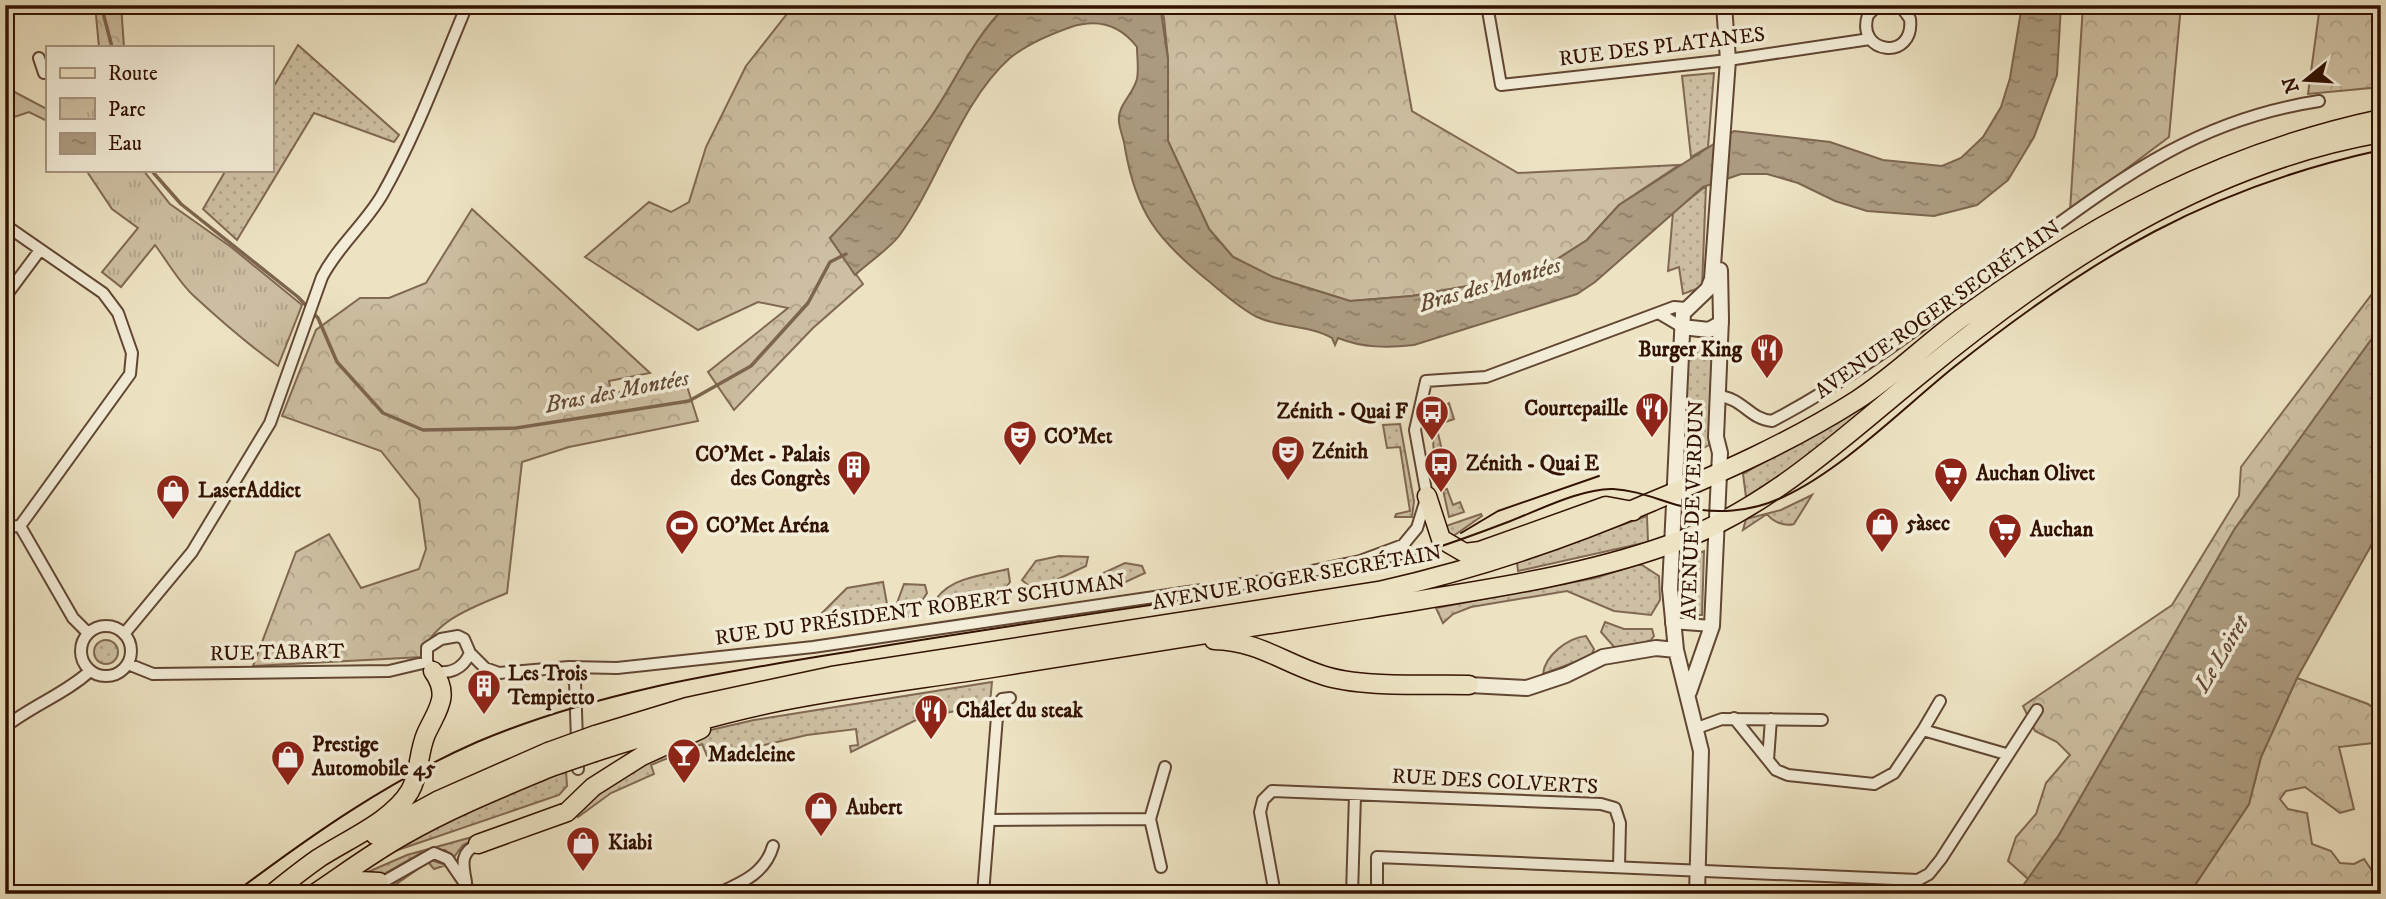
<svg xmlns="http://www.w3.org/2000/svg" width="2386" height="899" font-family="'IM FELL DW Pica',serif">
<defs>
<pattern id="grass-dots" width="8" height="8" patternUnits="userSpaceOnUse" patternTransform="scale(1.75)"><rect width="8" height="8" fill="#cdbfa2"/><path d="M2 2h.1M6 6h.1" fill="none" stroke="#b0a38a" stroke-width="1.8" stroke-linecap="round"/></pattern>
<pattern id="forest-crowns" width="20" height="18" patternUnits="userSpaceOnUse" patternTransform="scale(1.75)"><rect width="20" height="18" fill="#cdbfa2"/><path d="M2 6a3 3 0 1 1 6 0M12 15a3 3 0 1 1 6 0" fill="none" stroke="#b0a38a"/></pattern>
<pattern id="park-tufts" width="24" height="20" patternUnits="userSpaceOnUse" patternTransform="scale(1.75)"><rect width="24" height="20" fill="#cdbfa2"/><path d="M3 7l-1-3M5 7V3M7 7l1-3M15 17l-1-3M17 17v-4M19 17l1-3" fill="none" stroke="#b0a38a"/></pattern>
<pattern id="water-ripples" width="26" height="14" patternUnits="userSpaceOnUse" patternTransform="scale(1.75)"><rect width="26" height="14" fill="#ad9c81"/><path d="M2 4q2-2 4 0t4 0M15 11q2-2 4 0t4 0" fill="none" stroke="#8d7e67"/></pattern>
</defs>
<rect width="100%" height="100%" fill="#ede3c3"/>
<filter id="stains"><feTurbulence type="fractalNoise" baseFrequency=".00286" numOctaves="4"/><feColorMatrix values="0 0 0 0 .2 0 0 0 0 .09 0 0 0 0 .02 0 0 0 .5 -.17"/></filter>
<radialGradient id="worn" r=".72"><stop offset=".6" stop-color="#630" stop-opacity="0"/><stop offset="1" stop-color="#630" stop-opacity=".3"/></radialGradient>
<!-- grass -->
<path fill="url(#grass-dots)" stroke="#806852" stroke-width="2" d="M298 45 399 135 394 142 314 113 237 240 203 209 226 170H271V91Z
M1714 73 1708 147 1691 157 1682 76Z
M1706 186 1702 287 1683 294 1679 267 1668 271 1673 212Z
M1688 347 1714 348 1709 445 1684 459Z
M1908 370 1911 372 1808 458 1746 497 1743 474 1864 404Z
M1449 403 1454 419 1436 425 1442 450 1434 453 1431 416Z
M1400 424 1414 501 1412 517H1395L1396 514 1410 511 1400 447 1387 448 1383 425Z
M1447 489 1453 505 1460 502 1464 512 1449 517 1443 490Z
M1812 495 1794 524C1784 527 1772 521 1767 514L1743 530 1746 519 1781 510Z
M1481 514 1482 516 1449 539 1443 527Z
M1647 516 1648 542 1518 571 1517 562Z
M1704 551 1702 615H1680L1682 561Z
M1059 556 1088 557 1086 566 1054 581 1029 586 1022 580 1036 561Z
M1125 563 1142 566 1145 573 1119 585H1096L1097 576Z
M1636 565H1642L1659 576 1660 600 1651 615 1614 611 1567 591 1471 607 1453 614 1443 623 1436 608 1595 578Z
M1008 569 1010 582 995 602 933 611 931 607C946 577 977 577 1008 569Z
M883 582 887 604 848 624 822 628 817 618 847 588Z
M904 584 925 585 927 593 912 616 899 618 897 603Z
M1605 622 1624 629H1652L1654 636 1650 641 1615 648 1601 632Z
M1586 636 1594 649 1591 656 1543 674C1545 655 1568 638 1586 636Z
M94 652a12 12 0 1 1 24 0a12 12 0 1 1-24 0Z
M992 682 990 703 916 720 851 752 850 746 858 745 856 729 807 735 708 758 702 744 651 765 654 774 611 793 578 817 575 812 598 787 702 732 754 720Z
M566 771 567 786 559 795 389 853 481 803Z
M476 836 478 839 463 845 454 857 445 850 421 853 382 875H361L407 855Z
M428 859 446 865 434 869 428 862 382 894H372Z"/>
<!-- forest -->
<path fill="url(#forest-crowns)" stroke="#806852" stroke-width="2" d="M95 5H121L124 47H99Z
M794 5H1007C973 38 957 79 931 117 901 160 866 200 830 238L863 284 813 328 734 410 708 372 788 308 758 302 698 330 585 257 649 202 671 212 689 202 706 147 746 66Z
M1160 5H1393L1412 111 1518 173 1679 165 1619 205 1587 240 1534 274 1412 296 1350 301 1273 277 1233 257 1209 229 1168 141V59L1164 18Z
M2083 5H2181L2169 137 2070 211Z
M2248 5H2381V87L2308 94 2319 13 2248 9Z
M472 209 650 373 609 381 611 393 686 383 698 421 569 447 522 462 507 593C476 606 430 621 422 657L253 666 296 552 329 534 361 588 419 569 426 549 419 499 381 451 282 416 316 330 360 298H389L426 283Z
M2381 282V326L2234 530 2059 835 2028 879 2008 861 2016 837 2036 814 2046 783 2070 755 2057 742 2035 731 2023 706 2172 605 2239 496 2241 467Z
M2297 678 2368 704 2381 714V742L2339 747 2354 809 2340 813 2305 787 2286 791 2280 799 2288 809 2307 813 2312 844 2331 851 2340 863 2354 864 2364 859 2375 875 2373 894H2189L2249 804 2261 757Z"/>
<!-- park -->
<path fill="url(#park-tufts)" stroke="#806852" stroke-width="2" d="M5 87 47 109V121L29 112 5 120Z
M86 170H143L170 204 231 247 302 305 278 366C249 345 221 321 195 297 179 283 168 262 155 245L121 287 102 272 138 228 112 209Z"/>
<!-- water -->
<path fill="url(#water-ripples)" stroke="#7c654e" stroke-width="2" d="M1007 5H1160L1168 59V141L1209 229 1233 257 1273 277 1350 301 1412 296 1534 274 1587 240 1619 205 1734 131 1830 142 1883 160 1942 166 1961 158 1983 137 2001 107 2010 78 2022 5H2061L2057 75 2034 137 2008 180 1977 205 1934 216 1867 211 1835 201 1798 183 1767 174H1741L1703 187 1595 282 1577 294 1414 345C1388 348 1363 348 1338 338L1335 345 1332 338C1310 325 1281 328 1257 317 1239 308 1222 292 1206 279 1157 239 1136 212 1125 148 1124 139 1120 131 1119 122 1117 105 1133 95 1137 79 1139 69 1137 57 1137 47 1120 25 1099 18 1071 27 1051 34 1026 45 1010 58 961 101 938 183 899 236 888 250 869 262 855 275L830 238C866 200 901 160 931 117 957 79 973 38 1007 5Z
M2381 326V528L2297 678 2261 757 2249 804 2189 894H2017L2059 835 2234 530Z"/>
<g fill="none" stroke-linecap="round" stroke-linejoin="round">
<!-- stream -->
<path stroke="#7c654e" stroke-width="3.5" d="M101 5 112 47
M151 170 181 204 298 297 318 318 337 362 383 413 423 430 516 428 689 401 751 366 808 303 830 262 846 254"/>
<!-- minor casing -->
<g stroke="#614632" stroke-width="14">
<path id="minor" d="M1487 5 1501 85 1728 60 1870 39
M1878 5 1868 15C1855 54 1915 62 1910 19L1900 5
M39 58 44 73
M5 225 103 293 118 313 132 353 130 374 20 526 73 618 88 633
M5 297 40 250
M1660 314 1682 327
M1718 396C1743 398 1749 419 1772 421 1866 372 1950 303 2036 240 2129 172 2202 119 2319 101
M5 527 20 526
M1671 623 1712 626
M81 651a25 25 0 1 1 50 0a25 25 0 1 1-50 0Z
M124 634 192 552 270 423 322 277C338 246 365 224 382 195 416 135 440 69 467 5
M458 636 464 639 470 653C463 669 449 675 433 671L427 662V648L441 639Z
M470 653 485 668 499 673 569 667 617 668 813 647 1263 581 1360 561 1403 545 1417 528 1427 496 1415 430 1426 381 1486 377 1674 307 1686 308
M128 664 153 674 389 671 427 662
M565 670 575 682 578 769
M1734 718 1776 770 1788 775 1874 784 1894 773 1923 730 2006 754
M5 727C33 705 65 694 90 671
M1697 728 1722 719 1822 720
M1923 730 1940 701
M1768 760 1771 719
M989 820 1150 819
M1161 867 1150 819 1165 767
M466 882C463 865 459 853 478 844
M362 894 434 853 448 859 472 894
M717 894C741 883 765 874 773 846
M983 894 998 704 1002 699 1010 698
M1275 894 1260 812 1263 800 1272 791 1601 804 1615 808 1620 823 1619 867
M1352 894 1355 795
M1377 894V857L1918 880 1929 874 1941 859 2037 710"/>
</g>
<!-- tertiary casing -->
<g stroke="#614632" stroke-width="18">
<path id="tertiary" d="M1682 327 1709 330 1721 323
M1469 685 1527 688 1566 675 1603 657 1656 648 1676 650
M1689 692 1712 626 1720 453 1716 437 1721 319 1720 270
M1697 894 1701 751 1676 650 1670 589 1683 313 1708 289 1712 279 1728 60 1724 5"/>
</g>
<!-- primary casing -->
<g stroke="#321201" stroke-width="21">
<path id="primary" d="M1427 496 1441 539 1465 553 1480 551 1606 506 1633 511
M1214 640C1258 641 1282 662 1322 675 1360 688 1427 684 1469 685
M595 735 687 707 832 676 1379 591C1473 570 1563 540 1651 502 1723 472 1791 442 1857 400 1894 376 1927 343 1963 317 2094 222 2222 153 2381 119
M595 752C657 732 718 714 782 701 852 687 922 679 992 668 1117 649 1241 629 1365 609 1466 592 1572 579 1668 545 1767 511 1843 437 1923 372 2058 261 2205 164 2381 133
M375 835 439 800 548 752
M478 844 567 812 593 787 642 756 701 729
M329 886 359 881 379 882
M272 894C287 882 303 869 319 858 348 839 392 821 410 791 420 773 418 753 426 734 437 710 451 696 433 671
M314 894C344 874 372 853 404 835 451 808 501 788 551 767"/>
</g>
<!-- minor -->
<use href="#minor" stroke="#f3edd8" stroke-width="10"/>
<!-- tertiary -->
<use href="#tertiary" stroke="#f3edd8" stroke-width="14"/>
<!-- primary -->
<use href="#primary" stroke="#ede3c3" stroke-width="18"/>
<!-- tram -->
<path stroke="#321201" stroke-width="2" d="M1461 533 1498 511 1599 476
M233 894C310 836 388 781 477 742 602 689 732 671 865 649 1023 623 1183 601 1342 576 1398 562 1453 543 1508 522 1537 511 1582 488 1613 489 1637 490 1658 500 1681 506 1714 515 1752 512 1783 497 1842 470 1903 408 1954 367 2092 257 2208 188 2381 150"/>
<!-- primary-bridge casing -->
<g stroke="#321201" stroke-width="21" stroke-linecap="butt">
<path id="primary-bridge" d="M548 752 595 735
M551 767 595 752"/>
</g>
<!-- primary-bridge -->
<use href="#primary-bridge" stroke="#ede3c3" stroke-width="18"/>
</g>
<!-- icons -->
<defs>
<g id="restaurant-pin" transform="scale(1.75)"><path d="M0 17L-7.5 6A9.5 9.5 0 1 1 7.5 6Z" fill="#8f2418" stroke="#f3edd8"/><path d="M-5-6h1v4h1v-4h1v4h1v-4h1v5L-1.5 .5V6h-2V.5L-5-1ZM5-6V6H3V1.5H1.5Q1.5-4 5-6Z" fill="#fff"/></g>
<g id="bus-pin" transform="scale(1.75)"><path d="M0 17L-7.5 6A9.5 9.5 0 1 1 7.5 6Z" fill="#8f2418" stroke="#f3edd8"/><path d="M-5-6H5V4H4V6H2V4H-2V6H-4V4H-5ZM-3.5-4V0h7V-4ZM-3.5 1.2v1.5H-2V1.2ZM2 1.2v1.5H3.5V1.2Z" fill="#fff"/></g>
<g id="theatre-pin" transform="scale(1.75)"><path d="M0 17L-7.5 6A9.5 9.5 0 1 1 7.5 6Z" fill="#8f2418" stroke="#f3edd8"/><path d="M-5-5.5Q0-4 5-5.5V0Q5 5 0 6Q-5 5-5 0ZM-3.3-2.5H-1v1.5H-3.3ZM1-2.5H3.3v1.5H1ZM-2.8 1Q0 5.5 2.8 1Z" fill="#fff"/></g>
<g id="building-pin" transform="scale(1.75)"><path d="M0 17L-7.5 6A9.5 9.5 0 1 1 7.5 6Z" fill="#8f2418" stroke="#f3edd8"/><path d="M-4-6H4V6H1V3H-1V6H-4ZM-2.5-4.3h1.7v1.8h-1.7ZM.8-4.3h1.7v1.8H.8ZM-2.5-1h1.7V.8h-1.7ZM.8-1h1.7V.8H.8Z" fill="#fff"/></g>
<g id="supermarket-pin" transform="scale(1.75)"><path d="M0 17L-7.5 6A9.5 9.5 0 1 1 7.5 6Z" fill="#8f2418" stroke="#f3edd8"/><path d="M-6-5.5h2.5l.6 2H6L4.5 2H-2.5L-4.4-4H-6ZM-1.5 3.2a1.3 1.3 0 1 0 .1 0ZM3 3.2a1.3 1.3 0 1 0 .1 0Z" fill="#fff"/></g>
<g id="shop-pin" transform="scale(1.75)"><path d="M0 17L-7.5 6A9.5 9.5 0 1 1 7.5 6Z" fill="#8f2418" stroke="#f3edd8"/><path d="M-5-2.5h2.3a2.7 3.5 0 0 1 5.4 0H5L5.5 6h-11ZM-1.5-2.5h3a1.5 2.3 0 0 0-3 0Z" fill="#fff"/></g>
<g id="stadium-pin" transform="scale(1.75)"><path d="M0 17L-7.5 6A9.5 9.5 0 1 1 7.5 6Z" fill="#8f2418" stroke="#f3edd8"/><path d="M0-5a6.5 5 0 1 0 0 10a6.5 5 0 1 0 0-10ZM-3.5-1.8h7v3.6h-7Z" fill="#fff"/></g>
<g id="bar-pin" transform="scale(1.75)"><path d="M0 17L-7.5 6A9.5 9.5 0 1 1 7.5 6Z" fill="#8f2418" stroke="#f3edd8"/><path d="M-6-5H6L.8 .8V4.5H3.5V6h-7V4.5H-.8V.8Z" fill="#fff"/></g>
</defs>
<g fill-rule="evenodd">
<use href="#restaurant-pin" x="1767" y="350"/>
<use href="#restaurant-pin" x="1652" y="409"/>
<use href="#bus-pin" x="1432" y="412"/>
<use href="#theatre-pin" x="1020" y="437"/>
<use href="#theatre-pin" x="1288" y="452"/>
<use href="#bus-pin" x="1441" y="464"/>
<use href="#building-pin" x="854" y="467"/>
<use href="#supermarket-pin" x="1951" y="474"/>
<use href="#shop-pin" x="173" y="491"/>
<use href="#shop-pin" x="1882" y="524"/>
<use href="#stadium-pin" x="682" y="526"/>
<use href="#supermarket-pin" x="2005" y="530"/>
<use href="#building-pin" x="484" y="686"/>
<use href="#restaurant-pin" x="931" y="711"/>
<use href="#bar-pin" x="684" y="755"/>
<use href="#shop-pin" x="288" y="757"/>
<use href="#shop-pin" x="821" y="808"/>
<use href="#shop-pin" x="583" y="843"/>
</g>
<g text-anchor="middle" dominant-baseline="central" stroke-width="7" stroke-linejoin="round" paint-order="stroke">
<!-- street labels -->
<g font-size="21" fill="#321201" stroke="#f3edd8">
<text transform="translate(1662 47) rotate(-7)">RUE DES PLATANES</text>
<text transform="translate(1938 310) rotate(-35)">AVENUE ROGER SECRÉTAIN</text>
<text transform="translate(1693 510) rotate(-88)">AVENUE DE VERDUN</text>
<text transform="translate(1297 578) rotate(-10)">AVENUE ROGER SECRÉTAIN</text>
<text transform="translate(920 610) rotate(-8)">RUE DU PRÉSIDENT ROBERT SCHUMAN</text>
<text transform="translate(277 653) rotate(-1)">RUE TABART</text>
<text transform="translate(1495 782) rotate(3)">RUE DES COLVERTS</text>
</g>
<!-- poi labels -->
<g font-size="21" font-weight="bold" fill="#321201" stroke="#f3edd8" text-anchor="start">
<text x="1742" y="350" text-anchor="end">Burger King</text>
<text x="1628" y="409" text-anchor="end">Courtepaille</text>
<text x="1408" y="412" text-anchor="end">Zénith - Quai F</text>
<text x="1044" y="437">CO'Met</text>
<text x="1312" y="452">Zénith</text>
<text x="830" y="455" text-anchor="end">CO'Met - Palais<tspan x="830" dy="24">des Congrès</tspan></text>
<text x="1466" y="464">Zénith - Quai E</text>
<text x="1976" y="474">Auchan Olivet</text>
<text x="198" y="491">LaserAddict</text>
<text x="1906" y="524">5àsec</text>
<text x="706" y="526">CO'Met Aréna</text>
<text x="2030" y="530">Auchan</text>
<text x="508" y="674">Les Trois<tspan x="508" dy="24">Tempietto</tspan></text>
<text x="956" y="711">Châlet du steak</text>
<text x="312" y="745">Prestige<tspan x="312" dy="24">Automobile 45</tspan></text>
<text x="708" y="755">Madeleine</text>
<text x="846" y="808">Aubert</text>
<text x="608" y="843">Kiabi</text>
</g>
<!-- water labels -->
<g font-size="23" font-style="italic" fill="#634934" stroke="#f3edd8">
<text transform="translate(1490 285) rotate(-16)">Bras des Montées</text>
<text transform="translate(617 392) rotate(-11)">Bras des Montées</text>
<text transform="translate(2222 654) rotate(-59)">Le Loiret</text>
</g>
</g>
<!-- margin -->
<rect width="2386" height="899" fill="none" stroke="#ede3c3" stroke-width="28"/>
<rect x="7" y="7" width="2372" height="885" fill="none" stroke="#321201" stroke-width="3.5"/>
<rect x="14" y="14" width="2358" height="871" fill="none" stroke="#321201" stroke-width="2"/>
<!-- legend -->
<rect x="46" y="46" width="228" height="126" fill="#f3edd8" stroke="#a69582" stroke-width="2"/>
<rect x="60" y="68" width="35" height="10" fill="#ede3c3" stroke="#a69582" stroke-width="2"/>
<text x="108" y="80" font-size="21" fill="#321201">Route</text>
<rect x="60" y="98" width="35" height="21" fill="url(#park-tufts)" stroke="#a69582" stroke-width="2"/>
<text x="108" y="116" font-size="21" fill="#321201">Parc</text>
<rect x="60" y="133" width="35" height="21" fill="url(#water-ripples)" stroke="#a69582" stroke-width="2"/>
<text x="108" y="150" font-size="21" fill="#321201">Eau</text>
<!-- north arrow -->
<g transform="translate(2306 80) rotate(252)" stroke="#f3edd8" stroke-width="5" paint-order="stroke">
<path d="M0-5L12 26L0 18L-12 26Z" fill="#321201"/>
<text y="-10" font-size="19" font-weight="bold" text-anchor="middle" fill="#321201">N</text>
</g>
<rect width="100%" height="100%" filter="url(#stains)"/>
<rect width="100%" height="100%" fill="url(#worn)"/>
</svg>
